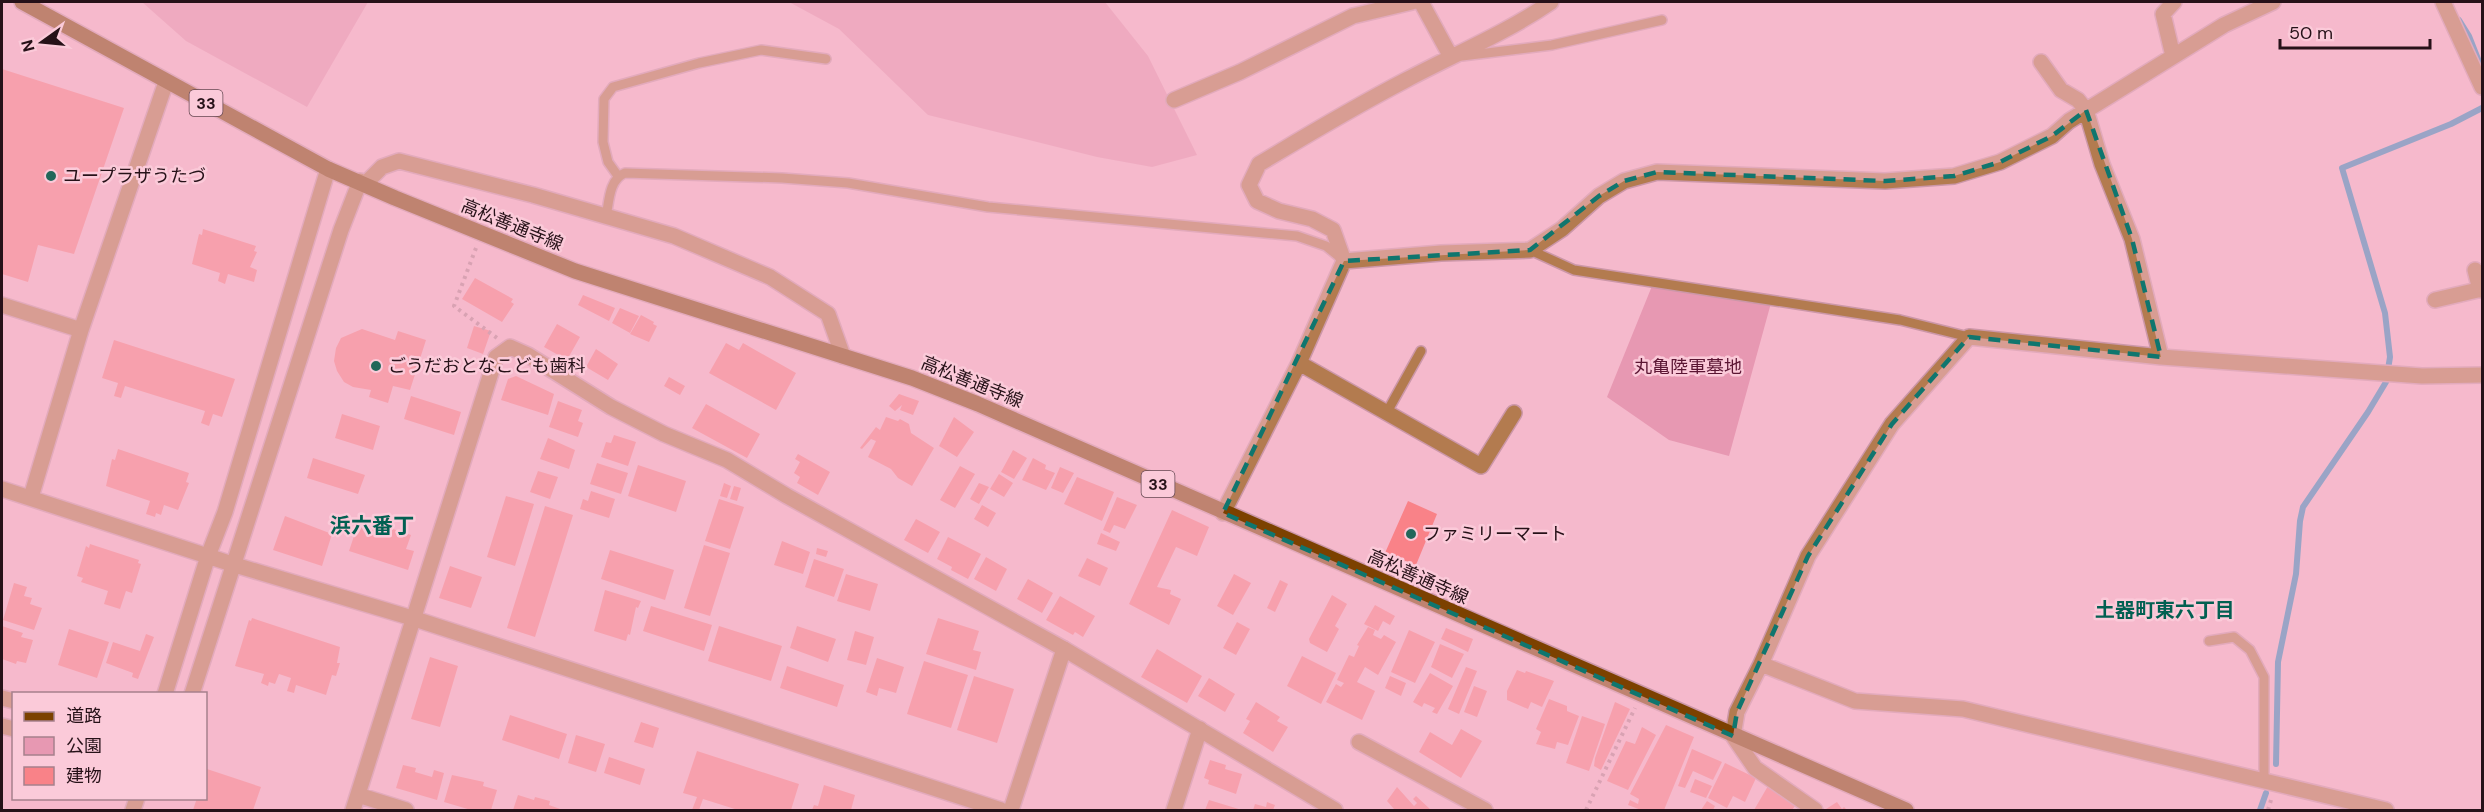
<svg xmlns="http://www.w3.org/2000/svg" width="2484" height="812" font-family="'DM Sans','Noto Sans JP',sans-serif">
<rect width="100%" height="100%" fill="#f5b9cc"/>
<!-- green -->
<path fill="#e798b2" d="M142 2H368L307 107 186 41Z
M789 2H1105L1148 56 1197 155 1152 167 1097 157 928 115 839 29Z
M1652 286 1771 303 1729 456 1669 440 1607 397Z"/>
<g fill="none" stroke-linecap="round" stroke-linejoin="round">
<!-- stream -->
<path stroke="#2c8abf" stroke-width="6" d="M2459 20 2469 36 2482 69
M2276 764 2278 662 2296 574 2300 521 2303 507 2368 412 2386 382 2390 357 2385 313 2342 168 2451 124 2482 108
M2260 810 2266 793"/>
</g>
<!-- building -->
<path fill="#f98288" d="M2 69 124 108 74 254 38 245 28 282 2 274Z
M203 229 256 246 254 251 257 252 250 267 257 270 254 282 228 274 225 284 218 281 220 273 192 264 199 234 202 235Z
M475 278 513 299 511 302 514 304 502 322 462 299Z
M583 295 615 308 609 321 578 305Z
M620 308 639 316 630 333 612 323Z
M641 315 654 322 653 324 657 326 649 342 630 334Z
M557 324 580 337 567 360 544 347Z
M474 326 491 331 483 354 467 348Z
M362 329 395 340 398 331 426 340 410 390 393 386 388 403 369 397 371 390 353 387 344 382 337 371 334 361 336 348 341 338Z
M114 340 235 379 222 417 213 414 209 426 201 423 205 411 125 386 121 398 114 396 118 383 102 378Z
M726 343 739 350 743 343 796 373 776 410 709 373Z
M596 349 618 364 608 380 586 367Z
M516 376 554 394 548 415 501 400 508 379Z
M669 377 685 386 680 395 664 386Z
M899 394 919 401 913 415 900 410 902 405 895 411 889 406Z
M411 396 461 412 454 435 404 419Z
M558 401 582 410 578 421 583 423 578 437 549 427Z
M706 404 760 434 747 458 692 428Z
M342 414 380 426 373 450 335 438Z
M886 417 898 421 900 419 909 424 911 433 934 448 912 486 898 478 891 469 868 457 876 441 871 439 862 449 860 448 876 427 880 430Z
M954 417 974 432 957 457 939 446Z
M614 435 636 442 628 466 601 457 606 442 611 443Z
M548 438 575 450 569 469 540 459Z
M118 449 189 473 186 482 189 483 178 510 164 505 161 515 156 513 155 517 146 514 150 501 106 486 112 459 115 460Z
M1013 450 1027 458 1014 479 1001 472Z
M798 454 830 472 818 495 797 483 800 477 794 473 800 462 795 459Z
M313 458 365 475 358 494 307 478Z
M1033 458 1046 465 1045 469 1055 473 1046 490 1022 480Z
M597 463 628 473 621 494 590 484Z
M638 465 686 481 676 512 628 496Z
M960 466 975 474 955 508 940 500Z
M1060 467 1074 473 1063 493 1051 488Z
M538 471 558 477 550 499 530 492Z
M999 474 1013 483 1004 497 990 489Z
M1077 477 1114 492 1102 521 1064 504Z
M724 483 731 486 727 498 720 496Z
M979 483 989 487 979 504 970 499Z
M734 486 741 488 737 501 730 499Z
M591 491 615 499 609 518 580 509 583 499 588 501Z
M506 496 534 504 515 566 487 557Z
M1117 497 1137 505 1125 529 1114 525 1110 533 1103 530Z
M719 499 744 507 730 549 705 541Z
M1408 501 1437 514 1416 565 1385 553Z
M982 505 996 513 988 527 974 519Z
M545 506 573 515 535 637 507 628Z
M1172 510 1209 527 1197 556 1176 547 1157 587 1171 590 1170 594 1181 599 1169 625 1129 604Z
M285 516 332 534 322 566 273 550Z
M360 518 411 535 406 549 414 551 408 570 349 551Z
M916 519 940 532 928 553 904 540Z
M1101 533 1120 542 1116 551 1097 544Z
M948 537 981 554 968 579 951 570 952 567 937 559Z
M782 541 810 552 803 574 774 565Z
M90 544 139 560 138 563 141 564 132 593 126 591 120 609 104 604 108 591 81 582 83 578 77 576 86 546 89 548Z
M704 545 730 553 710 616 684 608Z
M817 548 828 551 826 557 816 554Z
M610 550 674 570 665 600 601 579Z
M986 557 1007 569 996 591 974 579Z
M1087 558 1108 568 1100 586 1078 576Z
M814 559 844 569 834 597 805 587Z
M450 566 482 577 471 608 439 598Z
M846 574 878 584 870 611 837 601Z
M1234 574 1251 583 1233 615 1217 606Z
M1028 579 1053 593 1042 613 1017 599Z
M1280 580 1288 584 1275 612 1267 608Z
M14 583 27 587 24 596 32 598 30 604 42 608 34 630 3 620Z
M605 590 641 601 638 608 636 607 630 635 628 634 626 641 594 631Z
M1332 595 1347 604 1335 626 1339 629 1327 652 1310 643 1309 639Z
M1060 596 1095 616 1083 637 1075 632 1073 635 1046 620Z
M1375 605 1395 616 1390 625 1383 621 1378 631 1364 624Z
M651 606 712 625 704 651 643 631Z
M252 618 340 647 337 663H340L336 676 332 675 326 695 296 685 294 693 287 691 291 678 279 674 275 684 269 682 268 686 261 683 264 674 235 666 249 620 251 621Z
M938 618 979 631 973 650 981 652 976 670 926 654Z
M1237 622 1250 629 1236 655 1223 648Z
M2 626 23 633 21 637 33 640 26 663 17 661 16 664 2 659Z
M719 626 782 646 771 681 708 661Z
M797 626 836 639 828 662 790 648Z
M1368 627 1375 630 1373 635 1381 639 1384 635 1396 642 1378 675 1365 667 1357 682 1375 691 1362 720 1326 702 1336 684 1341 687 1344 683 1337 680 1349 655 1354 657 1359 646 1357 645Z
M1446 628 1473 639 1468 652 1441 639Z
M69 629 109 642 97 678 58 665Z
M1409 630 1435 642 1415 683 1391 672Z
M855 631 874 637 866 665 847 660Z
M146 634 154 637 138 679 132 677 133 673 106 663 113 642 140 651Z
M1440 644 1464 654 1452 678 1431 667Z
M1157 649 1202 676 1187 703 1141 677Z
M1302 656 1336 673 1321 704 1287 686Z
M430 657 458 666 440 727 411 719Z
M877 658 904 667 896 693 879 688 877 696 866 692Z
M924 661 968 675 951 728 907 714Z
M787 666 844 685 837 707 780 688Z
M1466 667 1477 671 1459 714 1448 709Z
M1517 670 1525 673 1526 671 1554 681 1542 707 1531 702 1528 709 1507 700V691Z
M1430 673 1453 686 1437 714 1432 712 1435 708 1424 703 1422 707 1413 702Z
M974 676 1014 689 997 743 957 730Z
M1390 676 1406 683 1401 696 1385 688Z
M1209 678 1235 694 1225 712 1198 696Z
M1474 686 1487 691 1477 717 1464 712Z
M1549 699 1567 706V711L1579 716 1568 745 1557 742 1555 749 1536 744 1541 732 1536 729Z
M1256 702 1280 717 1277 721 1288 727 1273 752 1243 733 1250 721 1246 719Z
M1615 702 1630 709 1601 770 1594 766 1595 758Z
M510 715 567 734 559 759 502 740Z
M1582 716 1605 724 1589 771 1566 763Z
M641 722 659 728 653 748 634 742Z
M1666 725 1694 737 1664 810H1641L1628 805 1630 800 1638 804 1639 799 1630 794Z
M1642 727 1656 735 1628 790 1607 781 1626 741 1635 744Z
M1461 729 1482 741 1461 778 1419 752 1430 732 1452 745Z
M576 735 605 744 596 772 568 763Z
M1692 749 1722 762 1713 780 1693 771 1685 788 1678 786Z
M697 751 799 784 791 810H738L703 799 699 810H692L697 797 683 793Z
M609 757 645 769 640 785 604 773Z
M1210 760 1226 765 1225 769 1242 774 1236 794 1208 784 1209 780 1204 778Z
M1725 763 1756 778 1745 802 1733 796 1727 808 1708 798Z
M403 765 416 768 415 772 432 777 434 770 444 773 437 800 396 788Z
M207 769 261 787 253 810H193L197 798H206Z
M452 775 484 782 483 786 497 790 491 810H471L444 802Z
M1695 779 1712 786 1706 798 1690 792Z
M824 785 855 795 851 810H812L814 805 818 806Z
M1768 786 1795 806 1792 810H1754Z
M1397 787 1414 806 1417 803 1413 799 1416 796 1431 810 1394 809 1387 801Z
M518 795 534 800 535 797 550 801 549 805 563 810H513Z
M1209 800 1242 810H1205Z
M1707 801 1715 806 1713 810H1701Z
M1267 802 1275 805 1273 810H1253L1255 804 1266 807Z
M1837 802 1842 809 1844 807 1847 810H1827L1826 809Z"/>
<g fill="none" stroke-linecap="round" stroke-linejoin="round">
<!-- service casing -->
<g stroke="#cc97a8" stroke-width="12">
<path id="service" d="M1462 56 1552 45 1662 20
M618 176 608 162 603 142 604 99 613 87 699 63 761 50 826 59
M606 217C609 202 609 179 625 173L782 178 848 183 988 207 1297 236 1326 246 1342 259
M1530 250 1574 270 1900 320 1969 337
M1387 412 1421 351
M2209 641 2234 637 2250 650 2264 677V781"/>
</g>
<!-- minor casing -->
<g stroke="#cc97a8" stroke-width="18">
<path id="minor" d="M1421 2 1451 57
M2443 2 2482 87
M2173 56 2163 14 2174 2
M2041 62 2061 90 2078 100 2086 110 2102 164 2132 239 2161 357
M1174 100 1240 72 1353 16 1412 2
M365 184 382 167 399 161 533 195 674 236 770 277 828 314 843 356
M1344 261 1441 253 1530 250 1562 229 1599 196 1624 181 1657 172 1885 181 1954 176 2000 162 2052 136 2069 121 2224 25 2273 2
M2475 270 2480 290
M2435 300 2482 289
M1299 363 1481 466 1514 413
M1223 513 1299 363 1344 261 1333 230 1312 219 1279 211 1257 201 1249 185 1259 164C1307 135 1356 106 1406 80 1455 54 1506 33 1551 2
M1761 664 1855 701 1963 709 2386 810
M1359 742 1485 810
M358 795 406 810
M353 810 496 357 510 347 528 355 611 407 664 434 727 460 787 496 1064 649
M1174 810 1200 729
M1815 810 1755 768 1733 736 1737 712 1761 664 1808 556 1892 424 1969 337 2161 357 2422 376 2482 375"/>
</g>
<!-- tertiary casing -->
<g stroke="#cc97a8" stroke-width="18">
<path id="tertiary" d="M2 305 81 330
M2 489 235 565 412 618 1001 810
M31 497 81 330 166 82
M165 694 208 556 225 512 328 169
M192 694 341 230 360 181
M2 698 14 701
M2 726 14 729
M133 810 137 798
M1011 810 1064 649 1335 810"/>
</g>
<!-- primary casing -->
<g stroke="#cc97a8" stroke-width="18">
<path id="primary" d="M22 2 328 169 395 198 575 271 912 378 978 404 1906 810"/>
</g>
<!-- path -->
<path stroke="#b58594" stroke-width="4" stroke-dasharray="3 4.5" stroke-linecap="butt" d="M476 248 454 306 497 338
M1586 810 1635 708
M2268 810 2271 800"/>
<!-- service -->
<use href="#service" stroke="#b37b4f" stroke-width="9"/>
<!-- minor -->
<use href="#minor" stroke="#b37b4f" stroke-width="15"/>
<!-- tertiary -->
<use href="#tertiary" stroke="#b37b4f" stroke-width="15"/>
<!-- primary -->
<use href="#primary" stroke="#7c4100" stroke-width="15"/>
</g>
<!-- marked area -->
<path d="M0 0H2484V812H0ZM2086 110 2132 239 2161 357 1969 337 1892 424 1808 556 1737 712 1733 736 1223 513 1344 261 1530 250 1599 196 1624 181 1657 172 1885 181 1954 176 2000 162 2052 136Z" fill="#f5b9cc" fill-opacity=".55" fill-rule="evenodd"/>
<path fill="none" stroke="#0f766e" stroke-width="4.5" stroke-dasharray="12 8" stroke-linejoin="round" d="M2086 110 2132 239 2161 357 1969 337 1892 424 1808 556 1737 712 1733 736 1223 513 1344 261 1530 250 1599 196 1624 181 1657 172 1885 181 1954 176 2000 162 2052 136Z"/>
<!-- markers -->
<g fill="#22675a" stroke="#fbcad9" stroke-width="2">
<circle cx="51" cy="176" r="6"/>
<circle cx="376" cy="366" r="6"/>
<circle cx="1411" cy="534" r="6"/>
</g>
<g text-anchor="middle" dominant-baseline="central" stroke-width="5" stroke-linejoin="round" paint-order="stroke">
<!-- shield labels -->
<g fill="#fbcad9" stroke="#664852" stroke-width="1.5">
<rect x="189.5" y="90" width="33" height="26" rx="4.5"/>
<rect x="1141.5" y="471" width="33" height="26" rx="4.5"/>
</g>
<g font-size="16" font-weight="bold" fill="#261118">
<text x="206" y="103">33</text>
<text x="1158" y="484">33</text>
</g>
<!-- poi labels -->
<g font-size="18" fill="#261118" stroke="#fbcad9" text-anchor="start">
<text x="63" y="176">ユープラザうたづ</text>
<text x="388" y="366">ごうだおとなこども歯科</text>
<text x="1423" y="534">ファミリーマート</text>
</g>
<!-- street labels -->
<g font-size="18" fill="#261118" stroke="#fbcad9">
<text transform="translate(512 225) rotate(22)">高松善通寺線</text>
<text transform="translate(972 382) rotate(22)">高松善通寺線</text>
<text transform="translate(1418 577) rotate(24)">高松善通寺線</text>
</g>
<!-- park labels -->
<g font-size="18" fill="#5b1533" stroke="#fbcad9">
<text x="1688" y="367">丸亀陸軍墓地</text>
</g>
<!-- neighbourhood labels -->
<g font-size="20" font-weight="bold" fill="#026052" stroke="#fbcad9">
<text x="2165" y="610">土器町東六丁目</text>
</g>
<!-- quarter labels -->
<g font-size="21" font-weight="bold" fill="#026052" stroke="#fbcad9">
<text x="372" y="526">浜六番丁</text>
</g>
</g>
<!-- border -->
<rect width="2484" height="812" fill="none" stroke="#261118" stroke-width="6"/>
<!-- legend -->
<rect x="12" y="692" width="195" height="108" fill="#fbcad9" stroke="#a6808c" stroke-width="1.5"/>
<rect x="24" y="712" width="30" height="9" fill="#7c4100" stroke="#a6808c" stroke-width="1.5"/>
<text x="66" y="722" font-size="18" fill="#261118">道路</text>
<rect x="24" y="737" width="30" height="18" fill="#e798b2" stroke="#a6808c" stroke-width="1.5"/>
<text x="66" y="752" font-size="18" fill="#261118">公園</text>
<rect x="24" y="767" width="30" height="18" fill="#f98288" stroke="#a6808c" stroke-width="1.5"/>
<text x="66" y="782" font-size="18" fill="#261118">建物</text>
<!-- north arrow -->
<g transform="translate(42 42) rotate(255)" stroke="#fbcad9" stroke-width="4.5" paint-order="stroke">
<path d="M0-4.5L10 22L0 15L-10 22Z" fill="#261118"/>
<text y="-9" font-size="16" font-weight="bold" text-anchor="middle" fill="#261118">N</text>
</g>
<!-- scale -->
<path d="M2280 39v9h150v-9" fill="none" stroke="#261118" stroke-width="3"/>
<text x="2289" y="39" font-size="18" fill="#261118" stroke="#fbcad9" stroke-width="4.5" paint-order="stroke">50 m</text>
</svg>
